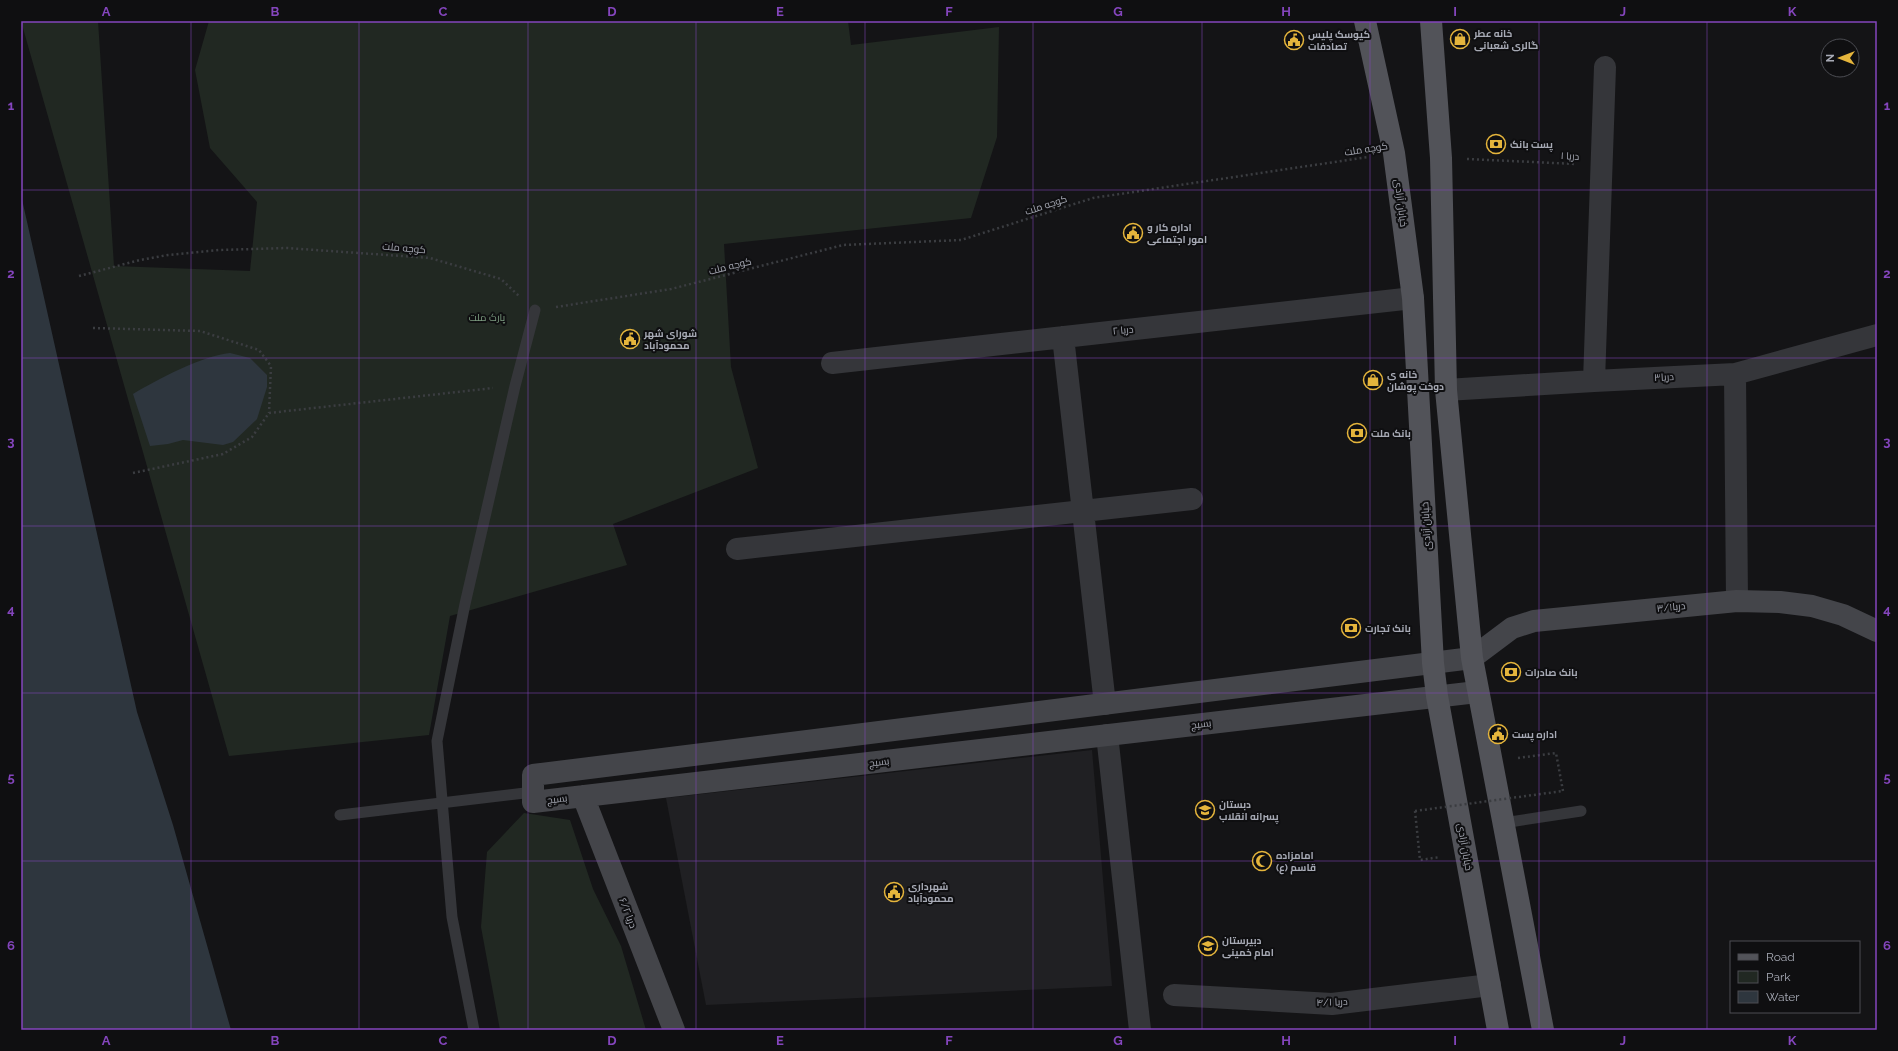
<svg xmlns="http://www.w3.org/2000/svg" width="1898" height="1051" font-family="Raleway,Cairo,sans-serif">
<rect width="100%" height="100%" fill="#141416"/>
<!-- built -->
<path fill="#202023" d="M1092 750 1112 986 706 1005 666 798Z"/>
<!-- green -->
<path fill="#212822" d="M21 21H98L114 266 250 271 257 202 210 148 195 70 209 21H848L851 45 999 27 997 137 971 218 724 244 731 367 758 468 613 524 627 565 450 616 429 735 229 756Z
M524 813 570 820 593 889 621 946 646 1030H500L481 927 487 852Z"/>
<!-- water -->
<path fill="#2e363e" d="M21 195 137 712 173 825 231 1030H21Z
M230 353 250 358 267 375V387L257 419 233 442 223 445 183 440 168 444 150 446 133 394C158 379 202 356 230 353Z"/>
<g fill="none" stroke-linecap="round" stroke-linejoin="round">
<!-- path -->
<path stroke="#3b3d41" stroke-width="2.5" stroke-dasharray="2 3" stroke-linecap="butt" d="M1467 159 1576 164
M79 276 140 260 168 255 219 250 287 248 430 258 501 279 520 297
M556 307 671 289 843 245 961 240 1093 198 1368 157
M93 328 200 331 259 350 271 366 269 413
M133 473 223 454 252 437 269 413 493 388
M1518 758 1556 753 1563 791
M1415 811 1420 860 1440 857"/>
<!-- lane -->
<path stroke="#35363a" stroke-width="11" d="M340 815 533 792
M1503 823 1581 811
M474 1030 452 917 437 741 465 604 515 386 535 310"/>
<!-- street -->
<path stroke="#35363a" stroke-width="22" d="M1063 337 1105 704
M832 363 1413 298
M1735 374 1737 601
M1594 381 1605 67
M1446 390 1594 381 1735 374 1877 335
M737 549 1192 499
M1107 735 1140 1030
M1174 995 1332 1004 1490 985"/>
<!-- secondary -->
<path stroke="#44454a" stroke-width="22" d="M1477 692 533 802V775L1472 658 1512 628 1534 621 1737 601 1780 602 1812 606 1843 615 1877 631
M583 796 674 1030"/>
<!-- primary -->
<path stroke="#525359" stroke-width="22" d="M1365 21 1394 153 1413 298 1433 663 1437 696 1498 1030
M1431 21 1441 158 1446 390 1472 658 1543 1030"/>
<!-- path-bridge -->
<path stroke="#3b3d41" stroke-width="2.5" stroke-dasharray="2 3" stroke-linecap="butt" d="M1415 811 1563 791"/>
</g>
<!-- grid -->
<path fill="none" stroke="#8445bd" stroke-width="1" stroke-opacity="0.55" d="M191 21V1030M359 21V1030M528 21V1030M696 21V1030M865 21V1030M1033 21V1030M1202 21V1030M1370 21V1030M1539 21V1030M1707 21V1030M21 190H1877M21 358H1877M21 526H1877M21 693H1877M21 861H1877"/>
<!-- icons -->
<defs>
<g id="shop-ring" transform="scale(1)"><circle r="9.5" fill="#0f0f11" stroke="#e5b53c" stroke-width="1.5"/><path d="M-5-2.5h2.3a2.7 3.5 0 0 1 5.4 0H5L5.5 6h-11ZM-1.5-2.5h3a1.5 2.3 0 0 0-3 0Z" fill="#e5b53c"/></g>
<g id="civic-ring" transform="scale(1)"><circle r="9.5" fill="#0f0f11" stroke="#e5b53c" stroke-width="1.5"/><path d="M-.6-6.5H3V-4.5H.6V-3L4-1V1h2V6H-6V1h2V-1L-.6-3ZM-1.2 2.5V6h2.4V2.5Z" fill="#e5b53c"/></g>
<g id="bank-ring" transform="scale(1)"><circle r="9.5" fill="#0f0f11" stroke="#e5b53c" stroke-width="1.5"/><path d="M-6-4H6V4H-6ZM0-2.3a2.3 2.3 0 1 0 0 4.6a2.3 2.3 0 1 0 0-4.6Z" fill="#e5b53c"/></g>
<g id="school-ring" transform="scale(1)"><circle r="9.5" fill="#0f0f11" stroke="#e5b53c" stroke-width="1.5"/><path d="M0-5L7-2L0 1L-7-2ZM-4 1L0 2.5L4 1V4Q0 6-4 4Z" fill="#e5b53c"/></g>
<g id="mosque-ring" transform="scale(1)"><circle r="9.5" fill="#0f0f11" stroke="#e5b53c" stroke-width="1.5"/><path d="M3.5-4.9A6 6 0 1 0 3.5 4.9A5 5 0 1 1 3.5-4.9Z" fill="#e5b53c"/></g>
</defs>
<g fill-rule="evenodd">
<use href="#shop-ring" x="1460" y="39"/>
<use href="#civic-ring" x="1294" y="40"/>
<use href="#bank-ring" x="1496" y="144"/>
<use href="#civic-ring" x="1133" y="233"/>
<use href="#civic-ring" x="630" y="339"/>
<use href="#shop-ring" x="1373" y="380"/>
<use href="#bank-ring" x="1357" y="433"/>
<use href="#bank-ring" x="1351" y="628"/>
<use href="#bank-ring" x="1511" y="672"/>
<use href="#civic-ring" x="1498" y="734"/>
<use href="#school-ring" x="1205" y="810"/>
<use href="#mosque-ring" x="1262" y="861"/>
<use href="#civic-ring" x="894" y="892"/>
<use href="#school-ring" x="1208" y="946"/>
</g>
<g text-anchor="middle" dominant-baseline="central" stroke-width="4" stroke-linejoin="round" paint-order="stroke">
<!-- poi labels -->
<g font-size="10" font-weight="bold" fill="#a7aab5" stroke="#0f0f11" text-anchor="start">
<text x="1474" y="33">خانه عطر<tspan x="1474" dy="12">گالری شعبانی</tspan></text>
<text x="1308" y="34">کیوسک پلیس<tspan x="1308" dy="12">تصادفات</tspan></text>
<text x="1510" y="144">پست بانک</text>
<text x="1147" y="227">اداره کار و<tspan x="1147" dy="12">امور اجتماعی</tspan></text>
<text x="644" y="333">شورای شهر<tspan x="644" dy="12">محمودآباد</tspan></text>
<text x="1387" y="374">خانه ی<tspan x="1387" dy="12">دوخت پوشان</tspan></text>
<text x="1371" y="433">بانک ملت</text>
<text x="1365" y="628">بانک تجارت</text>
<text x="1525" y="672">بانک صادرات</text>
<text x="1512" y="734">اداره پست</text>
<text x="1219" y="804">دبستان<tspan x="1219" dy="12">پسرانه انقلاب</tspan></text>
<text x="1276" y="855">امامزاده<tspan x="1276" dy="12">قاسم (ع)</tspan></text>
<text x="908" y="886">شهرداری<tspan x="908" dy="12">محمودآباد</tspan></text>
<text x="1222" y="940">دبیرستان<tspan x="1222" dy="12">امام خمینی</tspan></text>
</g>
<!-- street labels -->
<g font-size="10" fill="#a7aab5" stroke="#0f0f11">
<text transform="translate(1366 149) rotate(-9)">کوچه ملت</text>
<text transform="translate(1570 156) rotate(3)">دریا ۱</text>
<text transform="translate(1401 203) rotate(83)">خیابان آزادی</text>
<text transform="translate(1046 205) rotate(-18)">کوچه ملت</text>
<text transform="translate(404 248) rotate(5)">کوچه ملت</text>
<text transform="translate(730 266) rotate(-14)">کوچه ملت</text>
<text transform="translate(1123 330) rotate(-6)">دریا ۲</text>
<text transform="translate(1664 377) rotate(-3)">دریا۳</text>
<text transform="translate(1426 526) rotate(-93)">خیابان آزادی</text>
<text transform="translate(1671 607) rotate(-6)">دریا۳/۱</text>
<text transform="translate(1201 724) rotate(-7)">بسیج</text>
<text transform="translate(879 762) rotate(-7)">بسیج</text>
<text transform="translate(557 799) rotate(-7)">بسیج</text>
<text transform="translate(1465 847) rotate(80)">خیابان آزادی</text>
<text transform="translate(628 913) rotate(69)">دریا ۶/۲</text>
<text transform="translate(1332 1002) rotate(-2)">دریا ۴/۱</text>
</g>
<!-- park labels -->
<g font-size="10" fill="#7f9f83" stroke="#0f0f11">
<text x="487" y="317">پارک ملت</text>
</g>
</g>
<!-- border -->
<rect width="1898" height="1051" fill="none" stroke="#0f0f11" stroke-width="44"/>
<!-- legend -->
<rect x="1730" y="941" width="130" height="72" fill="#0f0f11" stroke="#4c4d53"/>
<rect x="1738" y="954" width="20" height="6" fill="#525359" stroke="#4c4d53"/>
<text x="1766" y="961" font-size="12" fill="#a7aab5">Road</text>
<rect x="1738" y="971" width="20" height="12" fill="#212822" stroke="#4c4d53"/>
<text x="1766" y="981" font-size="12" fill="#a7aab5">Park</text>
<rect x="1738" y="991" width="20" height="12" fill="#2e363e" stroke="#4c4d53"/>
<text x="1766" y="1001" font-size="12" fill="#a7aab5">Water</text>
<!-- north arrow -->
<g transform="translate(1840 58) rotate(270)"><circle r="19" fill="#0f0f11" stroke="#4c4d53"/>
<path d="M0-3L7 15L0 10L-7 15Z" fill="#e5b53c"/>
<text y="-6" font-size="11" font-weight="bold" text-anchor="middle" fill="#a7aab5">N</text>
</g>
<rect x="22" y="22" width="1854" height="1007" fill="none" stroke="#8445bd" stroke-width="1.5"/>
<g font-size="13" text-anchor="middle" font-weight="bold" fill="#8445bd">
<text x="106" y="16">A</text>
<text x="275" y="16">B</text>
<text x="443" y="16">C</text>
<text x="612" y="16">D</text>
<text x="780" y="16">E</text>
<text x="949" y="16">F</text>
<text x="1118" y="16">G</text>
<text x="1286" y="16">H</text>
<text x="1455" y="16">I</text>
<text x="1623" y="16">J</text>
<text x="1792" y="16">K</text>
<text x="11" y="110">1</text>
<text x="1887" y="110">1</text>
<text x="11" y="278">2</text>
<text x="1887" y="278">2</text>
<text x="11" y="446">3</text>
<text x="1887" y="446">3</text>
<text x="11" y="614">4</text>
<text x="1887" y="614">4</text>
<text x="11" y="782">5</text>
<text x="1887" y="782">5</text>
<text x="11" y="950">6</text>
<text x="1887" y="950">6</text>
<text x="106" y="1045">A</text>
<text x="275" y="1045">B</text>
<text x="443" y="1045">C</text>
<text x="612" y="1045">D</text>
<text x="780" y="1045">E</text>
<text x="949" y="1045">F</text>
<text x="1118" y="1045">G</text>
<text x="1286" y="1045">H</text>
<text x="1455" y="1045">I</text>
<text x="1623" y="1045">J</text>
<text x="1792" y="1045">K</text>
</g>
</svg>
